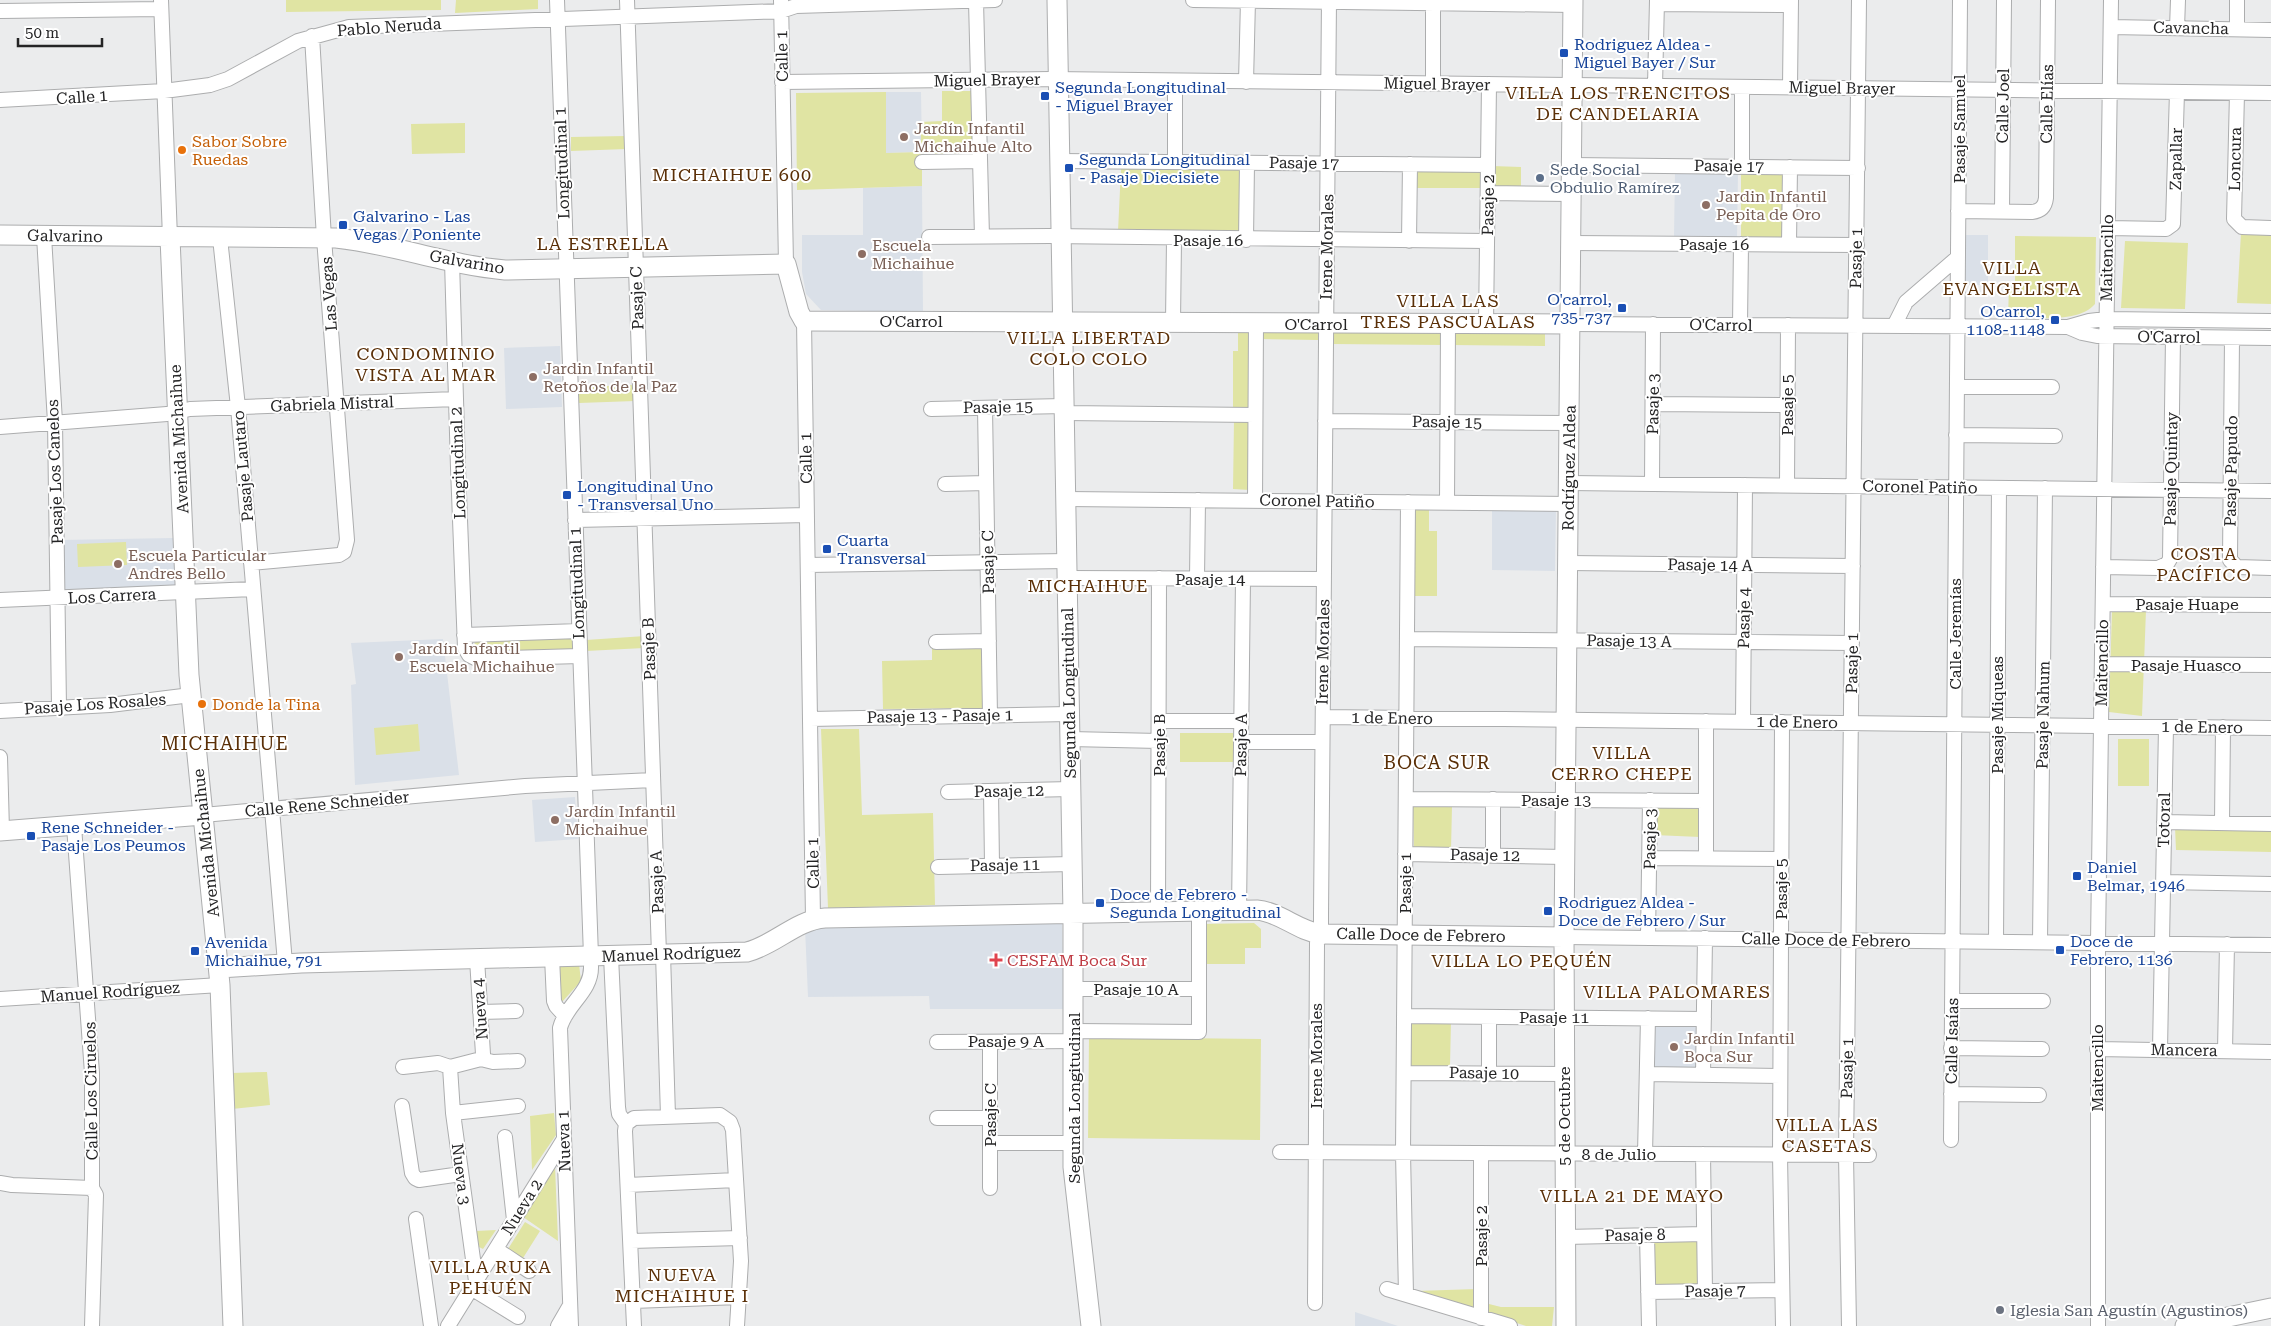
<svg xmlns="http://www.w3.org/2000/svg" width="2271" height="1326" font-family="'Roboto Serif',serif">
<rect width="100%" height="100%" fill="#ebeced"/>
<!-- built -->
<path fill="#dae0e8" d="M886 92H921L922 152 886 153Z
M1675 171 1738 172 1737 238 1674 237Z
M922 186 923 312 821 310 806 294 802 272V235H863V188Z
M1962 235H1988V285H1961Z
M560 346 562 407 506 409 504 348Z
M1492 509H1556L1555 571 1492 570Z
M173 538 175 588 64 592 61 540Z
M443 639 459 775 355 785 351 685 356 684 351 643Z
M575 797 578 839 535 842 532 800Z
M816 923H1062L1064 1009H930L929 996 808 997 805 928Z
M1656 1024H1691L1698 1029V1065L1690 1071 1651 1067 1650 1029Z
M1355 1312 1398 1326H1355Z"/>
<!-- green -->
<path fill="#e0e4a3" d="M286 0H441V10L286 12Z
M456 0H538V9L455 13Z
M942 91H975L976 152 973 157 922 158V186L797 190 796 93 886 92V153L921 152V122L942 121Z
M465 123V153L412 154 411 124Z
M626 136 627 149 571 151V137Z
M1492 166 1521 167V189L1496 188 1491 184Z
M1121 169 1240 170 1239 231H1118Z
M1413 170 1483 172V188H1413Z
M1741 174H1784V237H1741Z
M2241 233 2271 234V304L2237 303Z
M2015 236 2096 237 2095 304C2078 324 2032 317 2008 317L2009 287H2015Z
M2125 241 2188 243 2185 309 2121 308Z
M1252 329 1251 410H1233V351H1238V330Z
M1260 329H1318V340L1259 339Z
M1331 331H1444V345L1331 344Z
M1451 331 1545 332V346L1451 345Z
M634 385 635 401 579 403 578 387Z
M1234 420H1251L1250 490 1233 489Z
M1412 510H1429V531H1437V596H1412Z
M126 542 127 565 78 567 77 544Z
M2112 609 2146 610 2142 716 2109 712Z
M645 636 644 648 586 651V640Z
M572 637V651L479 654 473 652V646L477 640Z
M982 645V708L883 709 882 661 932 660V646Z
M418 724 420 751 376 755 374 728Z
M821 729H859L862 815 933 813 935 905 828 908Z
M1180 733H1233V762H1180Z
M2118 739H2149V786H2118Z
M1413 806H1452L1451 850 1414 851Z
M1655 807 1701 809 1700 837 1654 835Z
M2175 827 2271 828V852L2176 850Z
M1254 923 1261 929V948H1245V964H1203L1202 924Z
M579 964 581 981 562 1002 557 999 555 965Z
M1451 1021 1450 1066 1412 1068 1407 1064V1022Z
M1089 1037 1261 1039 1260 1140 1088 1138Z
M267 1072 270 1105 232 1109 231 1073Z
M554 1113 556 1135 532 1170 530 1116Z
M555 1166 558 1241 523 1217Z
M525 1222 540 1231 523 1258 508 1249Z
M496 1230 483 1249 479 1247 476 1231Z
M1701 1239V1285L1653 1284V1241Z
M1477 1289 1476 1310 1415 1291Z
M1489 1304 1501 1307H1554L1552 1326H1526L1489 1314Z"/>
<g fill="none" stroke-linecap="round" stroke-linejoin="round">
<!-- street casing -->
<g stroke="#acadae" stroke-width="16">
<path id="street" d="M161 0 170 238
M557 0 591 956
M627 0 659 954
M781 0 786 264
M1193 0 1573 5
M976 1 982 237
M1657 4 1791 5
M0 11 161 9
M2111 27 2271 30
M2177 28 2178 0
M2237 29V0
M1175 81V162
M782 82 1051 79 2271 93
M1246 82 1248 0
M1433 84V10L1435 0
M1655 86 1657 0
M1742 87V167
M1790 87 1791 0
M2237 93 2234 219 2242 227 2271 228
M0 100 164 91 210 85 228 79 298 41 349 27 781 11 796 6 995 0
M1060 161 1488 165
M922 162 980 161
M1571 165 1858 168
M1488 193 1571 194
M1958 211 2032 212C2040 211 2045 207 2046 198L2048 0
M2002 211 2004 0
M2108 228 2166 229 2173 224 2177 92
M44 236 55 422 59 707
M929 237 1050 236 1487 241
M220 238 238 407 285 963
M1246 240 1247 163
M1409 241 1410 164
M1571 243 1857 245
M1789 244 1790 167
M452 261 458 468 465 648 469 655 477 659 580 656
M804 321 813 919
M1173 323 1174 239
M1570 324 2068 327 2089 321 2106 319 2271 321
M1486 325 1489 84
M1740 325 1741 244
M1894 326 1906 302 1957 258
M2068 327 2082 333 2097 336 2271 338
M2232 338 2230 560 2237 567 2271 568
M1957 387H2052
M1653 404 1787 405
M985 408 990 716
M931 409 1064 406
M1064 413 1255 415
M1325 421 1569 423
M0 427 167 414 190 409 456 399
M1956 435 2055 436
M1569 483 2271 491
M945 484 986 483
M1652 484 1653 324
M1787 485 1788 325
M1066 499 1568 504
M1255 501 1256 323
M1447 503 1448 325
M575 520 807 515
M251 563 339 555 344 552 347 540 324 238 312 36
M1568 563 1853 566
M808 565 1067 561
M2103 567 2158 568 2167 564 2170 559 2173 337
M1067 578 1324 579
M1197 579 1198 500
M0 600 253 589
M2103 604 2271 605
M464 635 579 631
M1407 639 1852 643
M936 642 989 641
M2102 664 2271 665
M0 711 110 705 191 695
M1323 717 2271 728
M810 719 1069 714
M1159 721H1241
M1743 722 1745 485
M1782 722 1780 1155 1783 1326
M1070 739 1159 741
M1241 742H1322
M0 757 2 831
M991 791 992 865
M948 792 1071 789
M1406 799 1706 801
M203 815 525 786 653 780
M2164 822 2271 824
M2222 823 2223 727
M74 826 92 1073V1188
M1405 854 1565 857
M1493 856V799
M1649 858 1781 859
M1706 858V721
M938 867 1072 864
M2164 882 2271 884
M1239 911 1243 579
M1158 912 1159 578
M1564 937 2271 945
M1648 938 1650 800
M1996 942 1999 488
M2040 942 2045 488
M663 954 668 1116
M611 956 618 1107 619 1114 626 1124
M552 957 554 1001 556 1006 565 1016
M477 959 483 1054 481 1059
M1073 989H1199
M0 999 220 985
M1952 1001H2043
M480 1012 516 1011
M1404 1016 1704 1019
M1489 1017V1074
M1074 1031 1199 1032V911
M937 1042 1074 1041
M990 1042V1188
M1951 1048 2042 1049
M2097 1049 2271 1052
M2160 1050 2166 727
M2225 1051 2227 944
M481 1059 493 1062 518 1061
M403 1067 438 1063 450 1067 481 1059
M450 1067 453 1113 476 1281
M1404 1073 1564 1074
M1647 1074 1780 1076
M1703 1075 1705 938
M1951 1094 2039 1095
M402 1106 412 1173 415 1178 419 1180 461 1174
M453 1113 518 1106
M937 1118H990
M505 1137 514 1220
M1951 1140 1960 0
M990 1143H1073
M1280 1152 1869 1155
M1481 1153V1318
M1645 1154 1648 1018
M1703 1154 1705 1291
M0 1183 12 1185 92 1188
M628 1185 736 1180
M416 1219 431 1326
M1647 1235 1649 1326
M1565 1237 1704 1234
M631 1241 740 1238
M496 1249 529 1271
M471 1288 518 1317
M1387 1289 1510 1326
M1648 1292 1782 1290
M1406 1294 1403 1153 1408 502
M633 1301 739 1297
M1315 1303 1317 943 1321 934V914L1329 0
M92 1326 96 1195 92 1188
M448 1326 564 1139
M558 1326 569 1307
M571 1326 560 1028C566 1004 592 992 591 966
M634 1326 625 1131 626 1124 634 1118 720 1115 730 1122 733 1130 741 1261 737 1326
M1849 1326 1846 1155 1859 0
M2098 1326V943L2111 0"/>
</g>
<!-- secondary casing -->
<g stroke="#acadae" stroke-width="21">
<path id="secondary" d="M1057 0 1073 914V1167L1091 1326
M0 235 336 238C393 244 448 265 505 270L786 264 799 312 804 321 1570 324
M170 238 189 675 220 985 233 1326
M0 831 203 815
M219 968 301 963 747 952C775 945 796 920 825 918L1257 910C1280 912 1298 931 1321 934L1564 937
M1566 1326 1564 937 1573 0
M2185 1326 2271 1308"/>
</g>
<!-- street -->
<use href="#street" stroke="#fff" stroke-width="14"/>
<!-- secondary -->
<use href="#secondary" stroke="#fff" stroke-width="19"/>
</g>
<!-- markers -->
<g fill="#1a4fb4" stroke="#fff" stroke-width="2">
<rect x="1559" y="48" width="10" height="10" rx="2.5"/>
<rect x="1040" y="91" width="10" height="10" rx="2.5"/>
<rect x="1064" y="163" width="10" height="10" rx="2.5"/>
<rect x="338" y="220" width="10" height="10" rx="2.5"/>
<rect x="1617" y="303" width="10" height="10" rx="2.5"/>
<rect x="2050" y="315" width="10" height="10" rx="2.5"/>
<rect x="562" y="490" width="10" height="10" rx="2.5"/>
<rect x="822" y="544" width="10" height="10" rx="2.5"/>
<rect x="26" y="831" width="10" height="10" rx="2.5"/>
<rect x="2072" y="871" width="10" height="10" rx="2.5"/>
<rect x="1095" y="898" width="10" height="10" rx="2.5"/>
<rect x="1543" y="906" width="10" height="10" rx="2.5"/>
<rect x="2055" y="945" width="10" height="10" rx="2.5"/>
<rect x="190" y="946" width="10" height="10" rx="2.5"/>
</g>
<g fill="#8d6e63" stroke="#fff" stroke-width="2">
<circle cx="904" cy="137" r="5"/>
<circle cx="1706" cy="205" r="5"/>
<circle cx="862" cy="254" r="5"/>
<circle cx="533" cy="377" r="5"/>
<circle cx="118" cy="564" r="5"/>
<circle cx="399" cy="657" r="5"/>
<circle cx="555" cy="820" r="5"/>
<circle cx="1674" cy="1047" r="5"/>
</g>
<g fill="#e8710a" stroke="#fff" stroke-width="2">
<circle cx="182" cy="150" r="5"/>
<circle cx="202" cy="704" r="5"/>
</g>
<circle fill="#5c6f8a" stroke="#fff" stroke-width="2" cx="1540" cy="178" r="5"/>
<path fill="#e0444e" stroke="#fff" stroke-width="2" d="M993.5 952.5h5v5h5v5h-5v5h-5v-5h-5v-5h5z"/>
<circle fill="#6b7280" stroke="#fff" stroke-width="2" cx="2000" cy="1310" r="5"/>
<g text-anchor="middle" dominant-baseline="central" stroke-width="4" stroke-linejoin="round" paint-order="stroke">
<!-- street labels -->
<g font-size="16" fill="#242425" stroke="#fff">
<text transform="translate(389 27) rotate(-4)">Pablo Neruda</text>
<text transform="translate(2191 28) rotate(1)">Cavancha</text>
<text transform="translate(782 56) rotate(-91)">Calle 1</text>
<text transform="translate(987 80) rotate(-1)">Miguel Brayer</text>
<text transform="translate(1437 84) rotate(1)">Miguel Brayer</text>
<text transform="translate(1842 88) rotate(1)">Miguel Brayer</text>
<text transform="translate(82 97) rotate(-4)">Calle 1</text>
<text transform="translate(2047 104) rotate(-89)">Calle Elías</text>
<text transform="translate(2003 106) rotate(-89)">Calle Joel</text>
<text transform="translate(1959 129) rotate(-90)">Pasaje Samuel</text>
<text transform="translate(2176 159) rotate(-89)">Zapallar</text>
<text transform="translate(2235 159) rotate(-89)">Loncura</text>
<text transform="translate(562 163) rotate(-92)">Longitudinal 1</text>
<text transform="translate(1304 163) rotate(1)">Pasaje 17</text>
<text transform="translate(1729 166) rotate(1)">Pasaje 17</text>
<text transform="translate(1488 205) rotate(-89)">Pasaje 2</text>
<text transform="translate(65 236) rotate(1)">Galvarino</text>
<text x="1208" y="240">Pasaje 16</text>
<text x="1714" y="244">Pasaje 16</text>
<text transform="translate(1327 247) rotate(-89)">Irene Morales</text>
<text transform="translate(1856 258) rotate(-89)">Pasaje 1</text>
<text transform="translate(2107 258) rotate(-89)">Maitencillo</text>
<text transform="translate(467 262) rotate(10)">Galvarino</text>
<text transform="translate(329 294) rotate(-94)">Las Vegas</text>
<text transform="translate(637 298) rotate(-92)">Pasaje C</text>
<text x="911" y="321">O'Carrol</text>
<text x="1316" y="324">O'Carrol</text>
<text transform="translate(1721 325) rotate(1)">O'Carrol</text>
<text transform="translate(2169 337) rotate(1)">O'Carrol</text>
<text transform="translate(332 404) rotate(-2)">Gabriela Mistral</text>
<text transform="translate(1653 404) rotate(-89)">Pasaje 3</text>
<text transform="translate(1787 405) rotate(-90)">Pasaje 5</text>
<text transform="translate(998 407) rotate(-1)">Pasaje 15</text>
<text transform="translate(1447 422) rotate(1)">Pasaje 15</text>
<text transform="translate(179 439) rotate(-93)">Avenida Michaihue</text>
<text transform="translate(806 458) rotate(-91)">Calle 1</text>
<text transform="translate(458 463) rotate(-92)">Longitudinal 2</text>
<text transform="translate(243 466) rotate(-95)">Pasaje Lautaro</text>
<text transform="translate(1569 468) rotate(-89)">Rodríguez Aldea</text>
<text transform="translate(2171 469) rotate(-89)">Pasaje Quintay</text>
<text transform="translate(2231 471) rotate(-89)">Pasaje Papudo</text>
<text transform="translate(55 472) rotate(-92)">Pasaje Los Canelos</text>
<text transform="translate(1920 487) rotate(1)">Coronel Patiño</text>
<text transform="translate(1317 501) rotate(1)">Coronel Patiño</text>
<text transform="translate(988 562) rotate(-91)">Pasaje C</text>
<text transform="translate(1710 565) rotate(1)">Pasaje 14 A</text>
<text x="1210" y="579">Pasaje 14</text>
<text transform="translate(577 583) rotate(-92)">Longitudinal 1</text>
<text transform="translate(112 596) rotate(-3)">Los Carrera</text>
<text x="2187" y="604">Pasaje Huape</text>
<text transform="translate(1744 618) rotate(-89)">Pasaje 4</text>
<text transform="translate(1955 634) rotate(-90)">Calle Jeremías</text>
<text transform="translate(1629 641) rotate(1)">Pasaje 13 A</text>
<text transform="translate(649 649) rotate(-92)">Pasaje B</text>
<text transform="translate(1323 652) rotate(-89)">Irene Morales</text>
<text transform="translate(1852 663) rotate(-89)">Pasaje 1</text>
<text transform="translate(2102 663) rotate(-89)">Maitencillo</text>
<text x="2186" y="665">Pasaje Huasco</text>
<text transform="translate(1069 693) rotate(-91)">Segunda Longitudinal</text>
<text transform="translate(95 704) rotate(-4)">Pasaje Los Rosales</text>
<text transform="translate(1997 715) rotate(-90)">Pasaje Miqueas</text>
<text transform="translate(2043 715) rotate(-89)">Pasaje Nahum</text>
<text transform="translate(940 716) rotate(-1)">Pasaje 13 - Pasaje 1</text>
<text transform="translate(1392 718) rotate(1)">1 de Enero</text>
<text transform="translate(1797 722) rotate(1)">1 de Enero</text>
<text transform="translate(2202 727) rotate(1)">1 de Enero</text>
<text transform="translate(1159 745) rotate(-90)">Pasaje B</text>
<text transform="translate(1241 745) rotate(-89)">Pasaje A</text>
<text transform="translate(1009 791) rotate(-1)">Pasaje 12</text>
<text x="1556" y="800">Pasaje 13</text>
<text transform="translate(327 804) rotate(-5)">Calle Rene Schneider</text>
<text transform="translate(2164 820) rotate(-89)">Totoral</text>
<text transform="translate(1650 839) rotate(-89)">Pasaje 3</text>
<text transform="translate(206 843) rotate(-96)">Avenida Michaihue</text>
<text transform="translate(1485 855) rotate(1)">Pasaje 12</text>
<text transform="translate(813 863) rotate(-91)">Calle 1</text>
<text transform="translate(1005 865) rotate(-1)">Pasaje 11</text>
<text transform="translate(657 882) rotate(-92)">Pasaje A</text>
<text transform="translate(1405 883) rotate(-90)">Pasaje 1</text>
<text transform="translate(1781 889) rotate(-90)">Pasaje 5</text>
<text transform="translate(1421 935) rotate(1)">Calle Doce de Febrero</text>
<text transform="translate(1826 940) rotate(1)">Calle Doce de Febrero</text>
<text transform="translate(671 954) rotate(-2)">Manuel Rodríguez</text>
<text x="1136" y="989">Pasaje 10 A</text>
<text transform="translate(110 992) rotate(-4)">Manuel Rodríguez</text>
<text transform="translate(480 1009) rotate(-94)">Nueva 4</text>
<text x="1554" y="1017">Pasaje 11</text>
<text x="1006" y="1041">Pasaje 9 A</text>
<text transform="translate(1952 1041) rotate(-89)">Calle Isaías</text>
<text transform="translate(2184 1050) rotate(1)">Mancera</text>
<text transform="translate(1316 1056) rotate(-90)">Irene Morales</text>
<text transform="translate(1847 1068) rotate(-89)">Pasaje 1</text>
<text transform="translate(2097 1068) rotate(-90)">Maitencillo</text>
<text transform="translate(1484 1073) rotate(1)">Pasaje 10</text>
<text transform="translate(91 1091) rotate(-91)">Calle Los Ciruelos</text>
<text transform="translate(1074 1098) rotate(-90)">Segunda Longitudinal</text>
<text transform="translate(990 1115) rotate(-90)">Pasaje C</text>
<text transform="translate(1564 1116) rotate(-90)">5 de Octubre</text>
<text transform="translate(564 1141) rotate(-92)">Nueva 1</text>
<text x="1619" y="1154">8 de Julio</text>
<text transform="translate(461 1174) rotate(83)">Nueva 3</text>
<text transform="translate(522 1207) rotate(-58)">Nueva 2</text>
<text transform="translate(1635 1235) rotate(-1)">Pasaje 8</text>
<text transform="translate(1481 1236) rotate(-90)">Pasaje 2</text>
<text transform="translate(1715 1291) rotate(-1)">Pasaje 7</text>
</g>
<!-- transit labels -->
<g font-size="16" fill="#164399" stroke="#fff" text-anchor="start">
<text x="1574" y="44">Rodriguez Aldea -<tspan x="1574" dy="18">Miguel Bayer / Sur</tspan></text>
<text x="1055" y="87">Segunda Longitudinal<tspan x="1055" dy="18">- Miguel Brayer</tspan></text>
<text x="1079" y="159">Segunda Longitudinal<tspan x="1079" dy="18">- Pasaje Diecisiete</tspan></text>
<text x="353" y="216">Galvarino - Las<tspan x="353" dy="18">Vegas / Poniente</tspan></text>
<text x="1612" y="299" text-anchor="end">O'carrol,<tspan x="1612" dy="18">735-737</tspan></text>
<text x="2045" y="311" text-anchor="end">O'carrol,<tspan x="2045" dy="18">1108-1148</tspan></text>
<text x="577" y="486">Longitudinal Uno<tspan x="577" dy="18">- Transversal Uno</tspan></text>
<text x="837" y="540">Cuarta<tspan x="837" dy="18">Transversal</tspan></text>
<text x="41" y="827">Rene Schneider -<tspan x="41" dy="18">Pasaje Los Peumos</tspan></text>
<text x="2087" y="867">Daniel<tspan x="2087" dy="18">Belmar, 1946</tspan></text>
<text x="1110" y="894">Doce de Febrero -<tspan x="1110" dy="18">Segunda Longitudinal</tspan></text>
<text x="1558" y="902">Rodriguez Aldea -<tspan x="1558" dy="18">Doce de Febrero / Sur</tspan></text>
<text x="2070" y="941">Doce de<tspan x="2070" dy="18">Febrero, 1136</tspan></text>
<text x="205" y="942">Avenida<tspan x="205" dy="18">Michaihue, 791</tspan></text>
</g>
<!-- education labels -->
<g font-size="16" fill="#785e54" stroke="#fff" text-anchor="start">
<text x="914" y="128">Jardín Infantil<tspan x="914" dy="18">Michaihue Alto</tspan></text>
<text x="1716" y="196">Jardin Infantil<tspan x="1716" dy="18">Pepita de Oro</tspan></text>
<text x="872" y="245">Escuela<tspan x="872" dy="18">Michaihue</tspan></text>
<text x="543" y="368">Jardin Infantil<tspan x="543" dy="18">Retoños de la Paz</tspan></text>
<text x="128" y="555">Escuela Particular<tspan x="128" dy="18">Andres Bello</tspan></text>
<text x="409" y="648">Jardín Infantil<tspan x="409" dy="18">Escuela Michaihue</tspan></text>
<text x="565" y="811">Jardín Infantil<tspan x="565" dy="18">Michaihue</tspan></text>
<text x="1684" y="1038">Jardín Infantil<tspan x="1684" dy="18">Boca Sur</tspan></text>
</g>
<!-- food labels -->
<g font-size="16" fill="#c56008" stroke="#fff" text-anchor="start">
<text x="192" y="141">Sabor Sobre<tspan x="192" dy="18">Ruedas</tspan></text>
<text x="212" y="704">Donde la Tina</text>
</g>
<!-- service labels -->
<g font-size="16" fill="#4e5e75" stroke="#fff" text-anchor="start">
<text x="1550" y="169">Sede Social<tspan x="1550" dy="18">Obdulio Ramírez</tspan></text>
</g>
<!-- health labels -->
<g font-size="16" fill="#be3a42" stroke="#fff" text-anchor="start">
<text x="1007" y="960">CESFAM Boca Sur</text>
</g>
<!-- worship labels -->
<g font-size="16" fill="#5b616d" stroke="#fff" text-anchor="start">
<text x="2010" y="1310">Iglesia San Agustín (Agustinos)</text>
</g>
<!-- neighbourhood labels -->
<g font-size="18" letter-spacing="1" fill="#5a2f07" stroke="#fff">
<text x="1618" y="92">VILLA LOS TRENCITOS<tspan x="1618" dy="21">DE CANDELARIA</tspan></text>
<text x="732" y="174">MICHAIHUE 600</text>
<text x="603" y="243">LA ESTRELLA</text>
<text x="2012" y="267">VILLA<tspan x="2012" dy="21">EVANGELISTA</tspan></text>
<text x="1448" y="300">VILLA LAS<tspan x="1448" dy="21">TRES PASCUALAS</tspan></text>
<text x="1089" y="337">VILLA LIBERTAD<tspan x="1089" dy="21">COLO COLO</tspan></text>
<text x="426" y="353">CONDOMINIO<tspan x="426" dy="21">VISTA AL MAR</tspan></text>
<text x="2204" y="553">COSTA<tspan x="2204" dy="21">PACÍFICO</tspan></text>
<text x="1088" y="585">MICHAIHUE</text>
<text x="1622" y="752">VILLA<tspan x="1622" dy="21">CERRO CHEPE</tspan></text>
<text x="1522" y="960">VILLA LO PEQUÉN</text>
<text x="1677" y="991">VILLA PALOMARES</text>
<text x="1827" y="1124">VILLA LAS<tspan x="1827" dy="21">CASETAS</tspan></text>
<text x="1632" y="1195">VILLA 21 DE MAYO</text>
<text x="491" y="1266">VILLA RUKA<tspan x="491" dy="21">PEHUÉN</tspan></text>
<text x="682" y="1274">NUEVA<tspan x="682" dy="21">MICHAIHUE I</tspan></text>
</g>
<!-- quarter labels -->
<g font-size="19" letter-spacing="1" fill="#5a2f07" stroke="#fff">
<text x="225" y="743">MICHAIHUE</text>
<text x="1437" y="762">BOCA SUR</text>
</g>
</g>
<!-- scale -->
<path d="M18 38v8h84v-8" fill="none" stroke="#242425" stroke-width="2.5"/>
<text x="25" y="38" font-size="15" fill="#242425" stroke="#ffffff" stroke-width="4" paint-order="stroke">50 m</text>
</svg>
